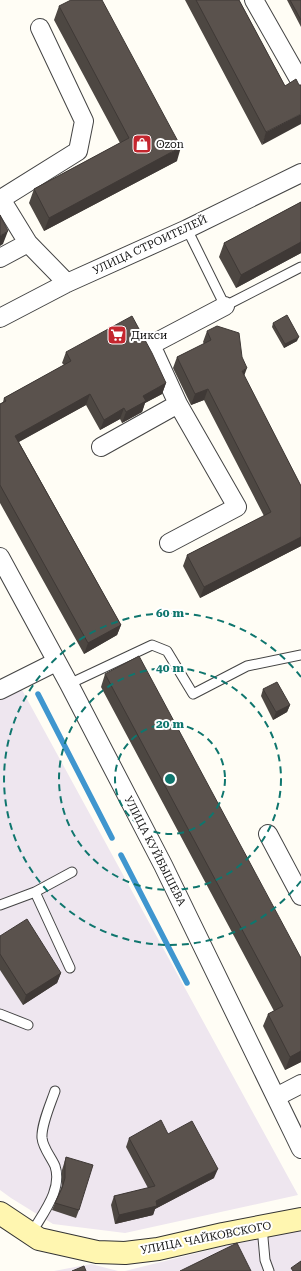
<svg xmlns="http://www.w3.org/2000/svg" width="301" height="1271" font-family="'Roboto Serif',serif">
<rect width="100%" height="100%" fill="#fffdf5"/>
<!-- industrial -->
<path fill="#eee6ef" d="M21 688 298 1195 125 1233 53 1224 11 1198 0 1190V699Z
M301 1230V1271H125L229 1245Z
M91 1264 118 1271H54Z"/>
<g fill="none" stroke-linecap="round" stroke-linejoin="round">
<!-- stream -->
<path stroke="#3f96cf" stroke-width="5.5" d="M38 694 112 838
M121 855 187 983"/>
<!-- lane casing -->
<g stroke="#444" stroke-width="11">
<path id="lane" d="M187 229 225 306 301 267
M69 684 152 645 167 651 193 694 247 666 301 655
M35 892 70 968
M0 905 35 892 72 872
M0 1014 28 1025
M262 1227 265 1260 269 1271
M31 1234C42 1214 63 1190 55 1166 51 1157 43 1148 42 1138 41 1125 51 1103 55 1091"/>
</g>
<!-- street casing -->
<g stroke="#444" stroke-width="20">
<path id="street" d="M254 0 300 81 301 80
M28 243 1 199 78 151 84 121 40 28
M0 258 28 243 67 283
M0 318 67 283 187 229 301 173
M101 447 178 404
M169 543 237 507 178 404 151 345 225 306
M0 557 69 684 163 865 301 1149
M0 690 56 662
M268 834 301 896
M276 1097 301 1084"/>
</g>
<!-- secondary casing -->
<g stroke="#333" stroke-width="24">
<path id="secondary" d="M0 1213 39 1239 97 1252 125 1253 158 1249 223 1234 301 1219"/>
</g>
<!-- lane -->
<use href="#lane" stroke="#fff" stroke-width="9"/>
<!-- street -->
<use href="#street" stroke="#fff" stroke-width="18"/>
<!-- secondary -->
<use href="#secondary" stroke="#fff6b0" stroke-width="22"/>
</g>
<!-- wall -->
<path fill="#4d4742" d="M185 0H239L285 86 262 145Z
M287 0H301V27Z
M59 6 177 161 44 231 29 203 34 189 120 143 54 20Z
M301 202V253L236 288 219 257 224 243Z
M273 323 297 341 284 348 272 327Z
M207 331 244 376 301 486V546L200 598 183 566 187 555 264 516 204 400 191 405 173 368 177 357 204 344 203 342Z
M66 352 166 383 162 394 145 403 142 412 122 423 120 419 100 430 86 405 19 442 121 625 117 635 84 654 0 503V404L3 402 4 398 64 365 62 363Z
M105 674 301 958V1062L285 1070 263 1026 268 1014 274 1011 101 687Z
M263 689 290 705 287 712 273 720 261 696Z
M0 936 61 973 57 983 23 1005 0 970Z
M168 1134 214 1178 155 1209 153 1215 115 1224 111 1205 114 1196 148 1188 126 1147 129 1138Z
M66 1157 79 1210 76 1218 52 1210 60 1191 62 1185V1170Z"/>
<!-- shaded-wall -->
<path fill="#3f3936" d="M301 114V124L262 145 266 132Z
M181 147 177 161 44 231 49 218Z
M8 231 3 244 0 246V236Z
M301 242V253L236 288 241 275Z
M299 337 297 341 284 348 285 344Z
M247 368 243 379 242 371Z
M166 383 162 394 145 403 142 412 122 423 126 412 143 396Z
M208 389 204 400 191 405 195 394Z
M90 394 86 405 11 446 15 436Z
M124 408 120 419 100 430 104 420Z
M301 537V546L200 598 204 587Z
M121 625 117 635 84 654 88 643Z
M290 705 287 712 273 720 276 712Z
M61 973 57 983 23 1005 26 995Z
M301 1051V1062L285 1070 290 1057Z
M218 1169 214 1178 155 1209 153 1215 115 1224 119 1215 156 1201Z"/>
<!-- building -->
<path fill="#5a524d" stroke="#3f3936" d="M71 0H102L181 147 49 218 34 189 129 138 59 6Z
M196 0H239L285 86 296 79 299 85H301V114L266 132Z
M290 0H301V20Z
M301 202V242L241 275 224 243Z
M0 215 8 231 0 236Z
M287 315 299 337 285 344 273 323Z
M132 316 152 353 166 383 143 396 146 401 126 412 124 408 104 420 90 394 15 436 121 625 88 643 0 485V404L6 401 4 398 71 361 66 352Z
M217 326 239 333 242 357 247 368 242 371 301 486V537L204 587 187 555 271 512 208 389 195 394 177 357 211 340 207 331Z
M139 656 301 958V1051L290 1057 268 1014 283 1006 105 674Z
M277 682 290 705 276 712 263 689Z
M27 919 61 973 26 995 0 954V936Z
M161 1120 168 1134 192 1121 218 1169 156 1201 157 1206 119 1215 114 1196 155 1186 129 1138Z
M66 1157 93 1165 79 1210 55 1203 62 1188 65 1178V1162Z
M237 1243 251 1271H180Z
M301 1261V1271H293L291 1268Z
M84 1266 86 1271H72Z"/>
<!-- distance rings -->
<g fill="none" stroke="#0f766e" stroke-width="2" stroke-dasharray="7 5">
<circle cx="170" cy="779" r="55"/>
<circle cx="170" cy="779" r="111"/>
<path d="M301 881A166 166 0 1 1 301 677"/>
</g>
<!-- icons -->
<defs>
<g id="shop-square" transform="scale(1)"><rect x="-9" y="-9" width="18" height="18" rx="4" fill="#c4262e" stroke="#fff"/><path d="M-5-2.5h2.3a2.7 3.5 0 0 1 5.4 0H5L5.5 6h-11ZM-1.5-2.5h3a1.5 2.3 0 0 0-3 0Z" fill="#fff"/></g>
<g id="supermarket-square" transform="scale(1)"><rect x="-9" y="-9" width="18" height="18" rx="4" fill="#c4262e" stroke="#fff"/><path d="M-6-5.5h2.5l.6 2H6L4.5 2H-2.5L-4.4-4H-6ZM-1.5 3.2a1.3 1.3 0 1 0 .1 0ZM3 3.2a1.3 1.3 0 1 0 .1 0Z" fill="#fff"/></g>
</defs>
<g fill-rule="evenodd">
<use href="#shop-square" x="142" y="144"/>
<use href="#supermarket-square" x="117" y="335"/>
</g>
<g text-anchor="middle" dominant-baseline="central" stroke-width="4" stroke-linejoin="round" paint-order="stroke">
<!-- poi labels -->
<g font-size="11" fill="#111" stroke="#fff" text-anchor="start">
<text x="156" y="144">Ozon</text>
<text x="131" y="335">Дикси</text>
</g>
<!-- street labels -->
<g font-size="11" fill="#111" stroke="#fff">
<text transform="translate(150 245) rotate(-25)">УЛИЦА СТРОИТЕЛЕЙ</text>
<text transform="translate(155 851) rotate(63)">УЛИЦА КУЙБЫШЕВА</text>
<text transform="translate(206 1238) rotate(-11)">УЛИЦА ЧАЙКОВСКОГО</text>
</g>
</g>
<circle cx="170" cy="779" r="6" fill="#0f766e" stroke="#fff" stroke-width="2"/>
<g font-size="12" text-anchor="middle" font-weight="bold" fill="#0f766e" stroke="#fff" stroke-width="4" stroke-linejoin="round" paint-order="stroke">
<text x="170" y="617">60 m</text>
<text x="170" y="672">40 m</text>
<text x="170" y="728">20 m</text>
</g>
</svg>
